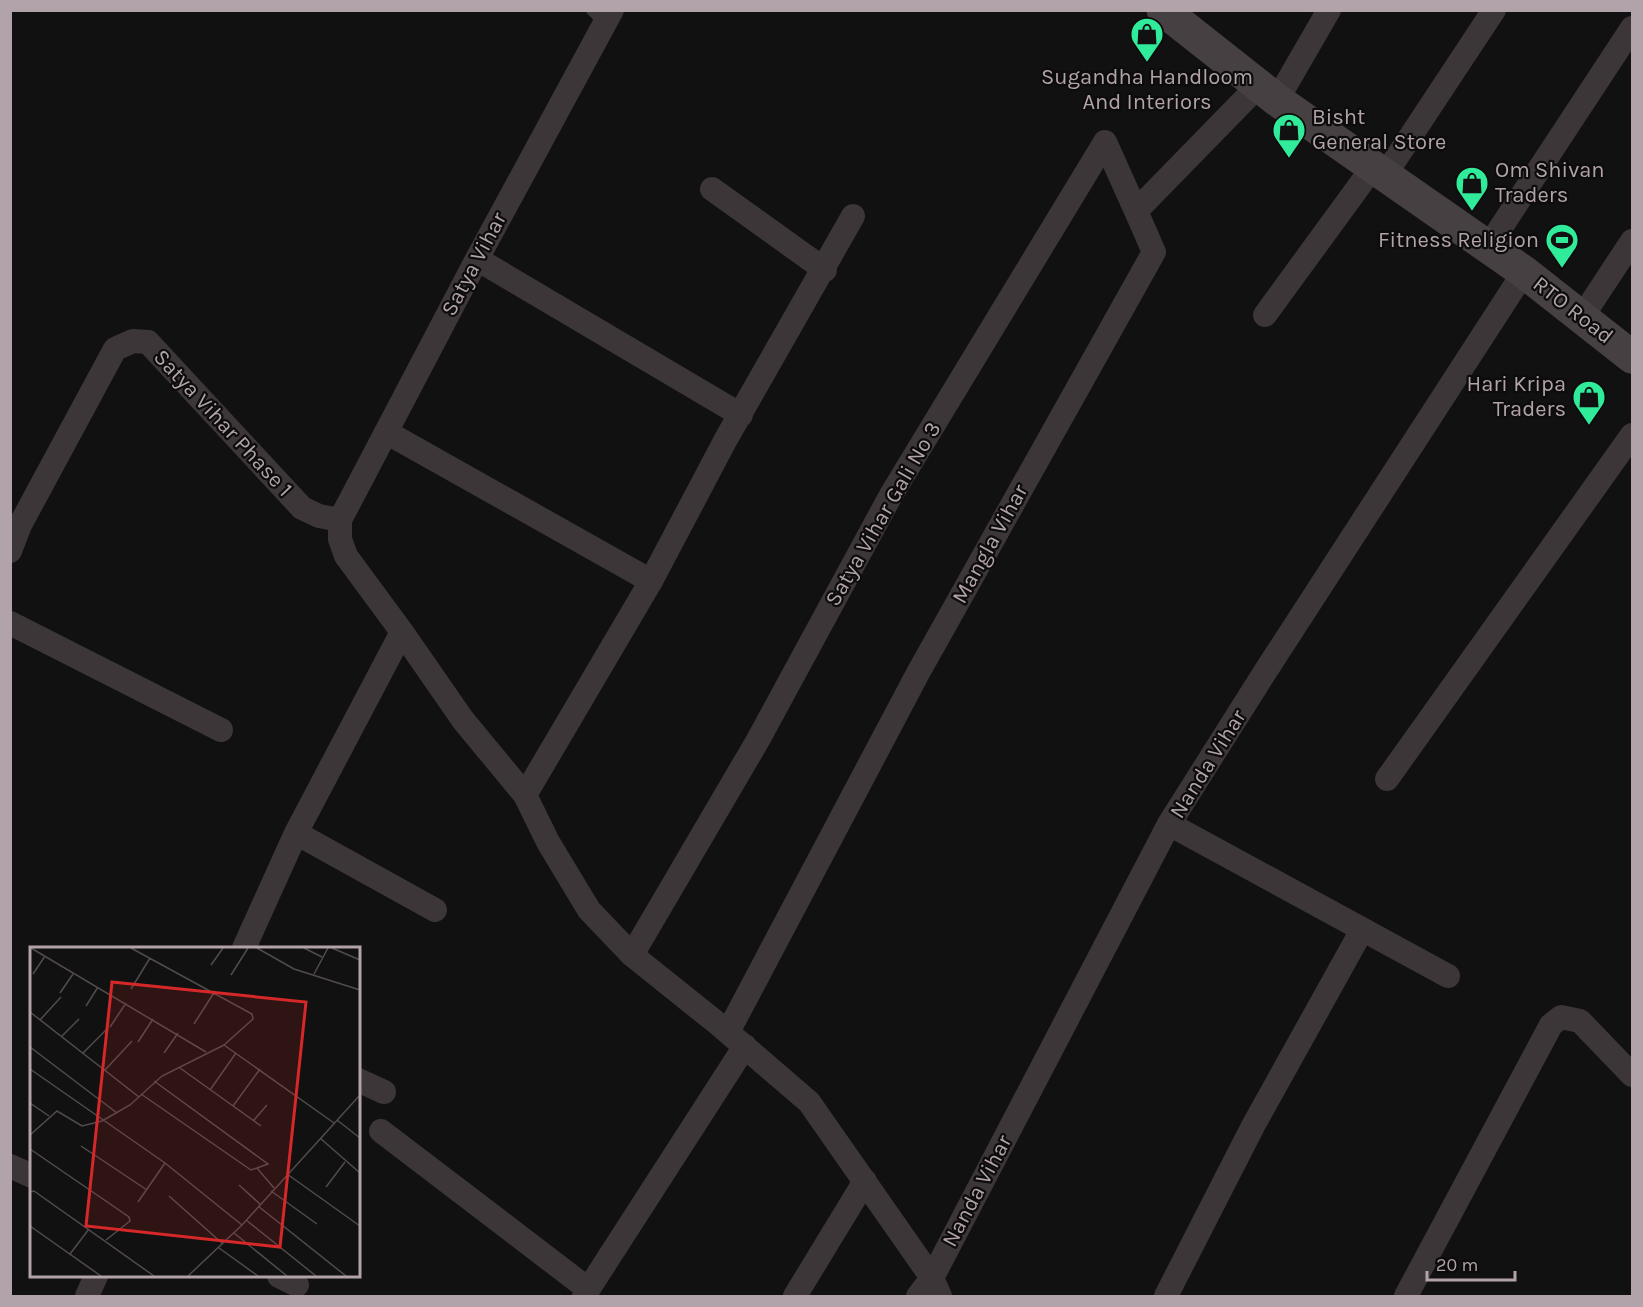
<svg xmlns="http://www.w3.org/2000/svg" width="1643" height="1307" font-family="Karla,sans-serif">
<rect width="100%" height="100%" fill="#121111"/>
<g fill="none" stroke-linecap="round" stroke-linejoin="round">
<!-- lane -->
<path stroke="#3c3638" stroke-width="12" d="M592 10 605 22"/>
<!-- street -->
<path stroke="#3c3638" stroke-width="24" d="M612 10 477 259 340 520V539L346 556 402 632 463 720 525 795 548 842 589 910 632 955 717 1023 809 1102 932 1278 940 1296
M1277 100 1329 10
M1385 175 1494 10
M712 189 825 270
M1488 247 1632 28
M477 259 741 415
M1265 315 1373 167
M1582 317 1632 241
M386 432 651 581
M10 551 20 525 115 349 133 341 148 342 302 508 319 516 340 520
M10 623 221 730
M1387 779 1632 435
M525 795 651 581 726 439 853 216
M1169 824 1448 976
M296 833 435 910
M244 948 296 833 402 632
M632 955 758 740 891 495 1105 142 1136 211
M728 1032 918 673 1154 252 1136 211 1258 86
M358 1080 384 1092
M381 1131 588 1289
M10 1166 32 1176
M279 1276 297 1285
M87 1296 96 1276
M584 1296 745 1046
M795 1296 865 1181
M918 1296 932 1278 1169 824 1265 672 1524 272
M1166 1296 1253 1126 1362 930
M1406 1296 1551 1025 1561 1017 1580 1021 1632 1075"/>
<!-- secondary -->
<path stroke="#474042" stroke-width="33" d="M1163 10 1277 100 1524 272 1632 357"/>
</g>
<!-- icons -->
<defs>
<g id="shop-pin" transform="scale(1.725)"><path d="M0 17L-7.5 6A9.5 9.5 0 1 1 7.5 6Z" fill="#30eb9a" stroke="#0d0c0c"/><path d="M-5-2.5h2.3a2.7 3.5 0 0 1 5.4 0H5L5.5 6h-11ZM-1.5-2.5h3a1.5 2.3 0 0 0-3 0Z" fill="#111"/></g>
<g id="stadium-pin" transform="scale(1.725)"><path d="M0 17L-7.5 6A9.5 9.5 0 1 1 7.5 6Z" fill="#30eb9a" stroke="#0d0c0c"/><path d="M0-5a6.5 5 0 1 0 0 10a6.5 5 0 1 0 0-10ZM-3.5-1.8h7v3.6h-7Z" fill="#111"/></g>
</defs>
<g fill-rule="evenodd">
<use href="#shop-pin" x="1147" y="34"/>
<use href="#shop-pin" x="1289" y="130"/>
<use href="#shop-pin" x="1472" y="183"/>
<use href="#stadium-pin" x="1562" y="240"/>
<use href="#shop-pin" x="1589" y="397"/>
</g>
<g text-anchor="middle" dominant-baseline="central" stroke-width="4.5" stroke-linejoin="round" paint-order="stroke">
<!-- poi labels -->
<g font-size="22" fill="#b2a2a9" stroke="#0d0c0c" text-anchor="start">
<text x="1147" y="77" text-anchor="middle">Sugandha Handloom<tspan x="1147" dy="25">And Interiors</tspan></text>
<text x="1312" y="117">Bisht<tspan x="1312" dy="25">General Store</tspan></text>
<text x="1495" y="170">Om Shivan<tspan x="1495" dy="25">Traders</tspan></text>
<text x="1539" y="240" text-anchor="end">Fitness Religion</text>
<text x="1566" y="384" text-anchor="end">Hari Kripa<tspan x="1566" dy="25">Traders</tspan></text>
</g>
<!-- street labels -->
<g font-size="22" fill="#b2a2a9" stroke="#0d0c0c">
<text transform="translate(474 264) rotate(-62)">Satya Vihar</text>
<text transform="translate(1573 310) rotate(38)">RTO Road</text>
<text transform="translate(223 423) rotate(47)">Satya Vihar Phase 1</text>
<text transform="translate(883 514) rotate(-60)">Satya Vihar Gali No 3</text>
<text transform="translate(990 544) rotate(-61)">Mangla Vihar</text>
<text transform="translate(1208 764) rotate(-58)">Nanda Vihar</text>
<text transform="translate(977 1191) rotate(-62)">Nanda Vihar</text>
</g>
</g>
<!-- overview -->
<g transform="translate(30 947)">
<rect width="330" height="330" fill="#121111"/>
<path fill="none" stroke="#524b4e" stroke-width="1.5" d="M1 1 176 105M101 1 222 67 223 72 194 98M227 1 264 22 330 43M274 1 292 10M302 1 330 13M181 18 193 1M3 27 15 9M284 27 298 1M201 28 218 1M101 42 120 11M30 46 43 27M56 59 68 40M0 65 109 150M10 73 31 50M164 77 185 44M80 80 96 56M32 89 49 72M108 95 123 72M194 98 304 176M0 100 87 166M53 106 76 83M134 106 148 86M150 121 231 179M0 122 135 216 212 278M75 123 102 94M124 134 238 217 227 221M180 143 206 106M111 147 221 223 227 221 244 241M0 156 19 169M203 159 230 122M307 173 330 191M223 174 237 158M0 188 27 164 52 179 72 174 100 158 132 129 194 98M290 191 330 226M51 199 117 243M0 202 99 270 100 274 76 293M257 227 330 279M209 238 230 257M296 240 315 215M241 244 287 277M0 245 4 244 124 329M139 249 193 297M108 255 135 216M228 259 316 329M216 273 286 329M0 279 71 329M204 286 257 329M189 301 228 329M40 307 59 282M158 329 212 278 330 148"/>
<path fill="#d62828" fill-opacity="0.15" stroke="#d62828" stroke-width="3" d="M82 35 276 55 250 300 56 279Z"/>
<rect width="330" height="330" fill="none" stroke="#b2a2a9" stroke-width="3"/>
</g>
<!-- border -->
<rect width="1643" height="1307" fill="none" stroke="#b2a2a9" stroke-width="24"/>
<!-- scale -->
<path d="M1427 1271v9h88v-9" fill="none" stroke="#b2a2a9" stroke-width="3"/>
<text x="1436" y="1271" font-size="18" fill="#b2a2a9" stroke="#0d0c0c" stroke-width="4.5" paint-order="stroke">20 m</text>
</svg>
